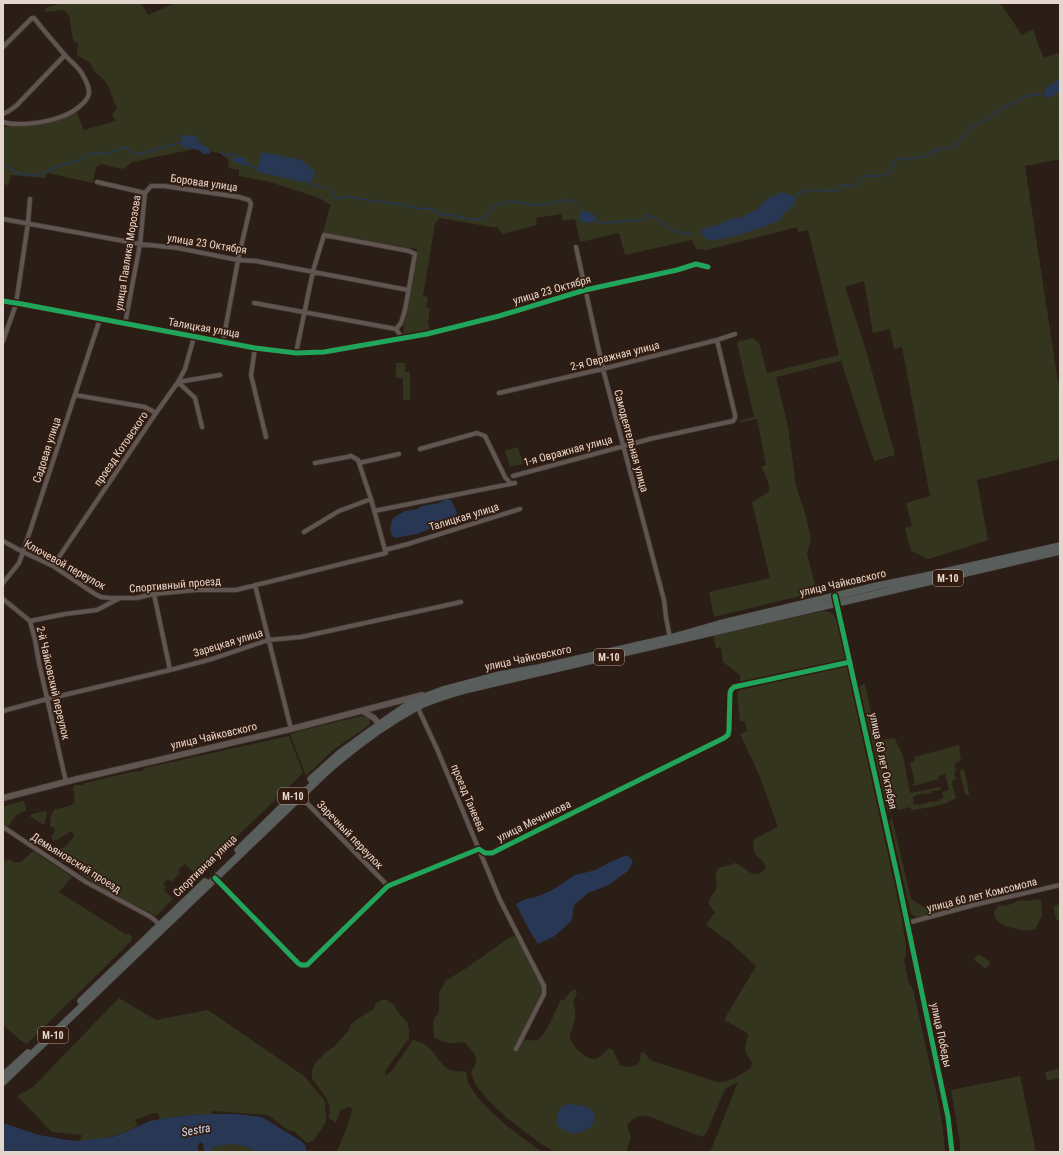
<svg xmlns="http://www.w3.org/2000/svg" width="1063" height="1155" font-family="'Roboto Condensed',sans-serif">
<rect width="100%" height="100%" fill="#2b1e17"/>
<!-- green -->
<path fill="#34351f" d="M63 3H141L148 15 175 3H1000L1022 35 1033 29 1038 44 1044 58 1060 52V159L1025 166 1060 395V459L977 480 988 540 929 559 911 551 905 528 912 526 906 503 930 496 902 347 894 349 890 329 873 333 864 281 845 287 865 347 895 455 874 461 841 361 776 377 788 427 796 486 805 513 811 539 807 554 817 592 714 617 709 592 770 578 752 502 769 492C770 483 766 474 761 467L766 465 757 419 737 423 742 420 754 417 737 342 752 338 759 343 767 373 839 355 808 230 798 232 797 227 707 250 696 249 692 240 625 255 619 233 580 242 575 219 563 221 561 214 536 218 537 225 502 234 498 228 439 218 438 222 436 221 435 224 423 296 428 297 426 307 430 308 428 323 431 333 402 338 417 249 323 233 329 209 331 205 319 198 270 182 239 176V170L228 168 229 160 220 153 194 149 132 162 123 169 101 164 96 167 93 183 47 173 45 178 11 175 8 185 3 184V127L33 124 56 119 75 109 84 130 116 121 112 115 117 108 106 82 94 71 90 63 80 57 77 54V49L79 44 73 40 69 15 64 10 45 12V8Z
M396 363H405V372H410V400H403V378H396Z
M518 447 523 464 510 467 505 451Z
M824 611C831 612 834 614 837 621L902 919C903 931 909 950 904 960L909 984 913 989 939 1105 943 1130 945 1152H708L711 1150 738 1082 725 1089 706 1134 702 1137 648 1116C638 1115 634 1117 627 1125L631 1137 626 1152H555L537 1141 507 1118 490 1102 477 1087 473 1079 471 1071C482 1059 473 1051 464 1042 451 1044 445 1044 434 1037L433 1021 439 1011V994L445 981 465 969 510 937 515 936 541 982 543 990 522 1033V1036L526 1040C530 1040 536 1041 539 1039 546 1034 557 1008 561 1000H564L570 992 575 989 577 993 573 1002C576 1012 576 1017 573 1027 572 1030 570 1033 570 1036 570 1045 585 1059 594 1059 600 1059 605 1052 609 1048L613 1050 620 1065 628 1067 637 1065 640 1060 641 1052H644L650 1060 717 1082C731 1083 740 1075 751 1068L752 1063C743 1047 744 1054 748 1036L746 1032 724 1020 756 966 731 943 706 925 715 912C713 910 710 906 709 904 708 899 715 893 716 889 719 879 711 876 720 867H723L735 863C747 867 754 883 766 868 762 854 751 861 754 839L778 827 760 777 740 734 747 731 745 721 740 722 737 694 741 688 740 675 723 662 721 647 716 648 713 635Z
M865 684 892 809 890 812 888 811 887 810 859 686Z
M362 716 367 717 370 719V723L368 726 334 749 306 776 290 734 319 726Z
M289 736 303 773 197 875 185 864 178 870 180 873 171 882 168 879 163 884 166 888 164 890 173 899 156 916C131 902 101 890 79 872L78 861C69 854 71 861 62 862 58 855 50 855 47 848L49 846C52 846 56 848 59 848 66 849 71 841 74 835L72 832H70L57 840 53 841 51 837 54 833 55 829 50 826C50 821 51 813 54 810 56 809 59 808 61 808 76 805 76 802 73 788L75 785H83L85 783 136 771 138 772 144 770 145 768Z
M893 738 895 739 903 756 910 793 940 787 941 790 931 791V793L925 794V793L916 795V796L913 797 914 805 918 804 919 805 932 801 933 802 940 800V799L943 798 942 792 949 790 945 774 938 776 939 779 913 786V784L915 783 910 763 915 761 914 757 959 745 961 761 955 763 956 771 954 772 956 780H953L952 784 956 798 946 803 932 807 912 810 909 807 900 810 897 809 881 740Z
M962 769 964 770C966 778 968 786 969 794L968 795 965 794 960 773V771Z
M22 801H24L26 809V811C14 813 15 819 8 826L3 824V807Z
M45 811 47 813 44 825 32 818 30 816 32 814Z
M892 818 911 899 927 909 955 904 958 905V907L918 917 914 916 911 914 890 823 891 819Z
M33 851 72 877 59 892 125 934H128L131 936 132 939 130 942 27 1044 21 1041 3 1025V862L9 859 15 863 19 862 20 863Z
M1038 899 1041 901 1042 916 1035 929C1023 934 980 923 999 905L1006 906 1020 900 1028 901Z
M1060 904V920L1057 921 1053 906Z
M978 954 991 962 986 969 974 960Z
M119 998 156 1020 208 1010 304 1076 325 1101 326 1122 314 1140 307 1143 295 1132 286 1129 268 1115 213 1111 212 1114 191 1115 160 1119 158 1113H153L135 1120 138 1126C117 1137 102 1139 79 1141L82 1135 52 1132 17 1096 33 1087Z
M384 999 393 1004 400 1015 407 1022 409 1031V1038L386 1070 385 1076 391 1072 413 1040C418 1041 423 1043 428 1047 436 1053 440 1066 450 1070 452 1071 461 1071 466 1072 467 1076 467 1080 469 1084 482 1109 520 1137 543 1152H336C341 1143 352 1118 352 1108L348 1107 340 1111 336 1123 329 1118 330 1107 326 1097 312 1079V1070L316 1062 326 1052 334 1047 342 1038 349 1030 351 1024 368 1012 373 1010 376 1003Z
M1060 1068V1078L1047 1081 1045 1072Z
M1020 1076 1036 1152H960V1143L951 1090Z
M231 1144 245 1146 256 1152H214L212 1149 213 1147Z"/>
<!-- water -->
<path fill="#283754" d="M1060 79V92L1056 93 1052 97 1048 98 1044 94 1046 88Z
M182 135 195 136 198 139 200 144 210 149V153L204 154 199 150 181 147Z
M262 152 302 160 315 172 312 181 302 182 257 172Z
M238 156 244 158 246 162 245 166H243L239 163 234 162 232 159Z
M781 192 791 195 796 199 793 206 787 210 780 220 766 226 735 236 712 241 707 239 700 233 702 229 721 224 725 221 742 217 757 209 767 199Z
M581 211C587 210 593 213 596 218L595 221 591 223 579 221Z
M446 499 451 500 457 512 455 520 452 523 439 525 417 534 395 538C388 533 390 525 393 518L405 511 418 509 421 506 439 503Z
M627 855 633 861 629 870 609 885 588 893 574 905 572 920 555 936 538 944 529 930 516 904 526 899 539 896 554 889 575 875 596 870 610 862Z
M570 1104C576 1105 583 1105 588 1108 608 1119 580 1146 557 1125 556 1113 558 1106 570 1104Z
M212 1114H238L262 1117 301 1141 305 1145 307 1152H256L245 1146 231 1144 213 1147 212 1149 214 1152H204L203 1144 200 1142 198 1145V1152H3V1123L39 1135 67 1140 79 1141 112 1137 126 1132 150 1121 160 1119 191 1115Z"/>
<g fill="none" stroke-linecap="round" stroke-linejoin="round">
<!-- stream -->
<path stroke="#283754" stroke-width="1.5" d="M220 152 227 156 232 153 238 157
M245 163 258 169
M3 165H4L19 174 28 175 43 174 55 167 80 160 86 155 98 153 105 154 126 147 131 152 139 154 182 142
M306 181 315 186 326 187
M331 188 335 197 341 199 348 196 360 199 399 204 420 209 429 208 443 215 457 216 467 219 479 220 487 215 490 210 498 204 512 201 533 205H543L563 200H570L577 204
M794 197C806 186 820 191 836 191L841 185 856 186 865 176H880L889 173 896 160 922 157 939 149 952 148 962 139 972 126 988 119 1002 108 1026 96 1044 94
M595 221 605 223 644 220 646 215C658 218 656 218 665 225 671 231 684 234 692 234"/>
<!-- street casing -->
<g stroke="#453a35" stroke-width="5.5">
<path id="street" d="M3 47 32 18H34C44 31 54 42 64 54 69 60 76 65 81 72 84 77 89 85 89 92 89 102 72 113 63 116 49 122 18 127 3 122
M3 114 9 111 17 105 65 55
M97 182 145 193
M3 219 140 244 178 248 238 260 256 261 408 290
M576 247 603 369 664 600 666 617 670 638
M3 301 22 304 255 348 296 353 324 352 427 334 499 316 585 290 677 270 696 264 708 267
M254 303 396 329
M125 324 140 244 145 193 151 186H164L239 197 249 200 251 204 238 260 223 342
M3 341 16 304 28 223 30 199
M255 348 251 375 266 437
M296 353 313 271 324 235 409 251 415 254 405 310 401 323 396 329 402 338
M499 393 602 369 717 340 735 334
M75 395 145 407 156 413
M202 427 195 398 178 382 220 375
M420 449 477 433 485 436 505 477 510 483
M315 463 347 457 351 456 358 460 371 499 385 550
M359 463 399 454
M513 476 650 439 733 421 735 418V415L717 340
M374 511 515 483
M304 532 339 511 371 499
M3 541 23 552 53 566 95 594 101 597 111 598H136L154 594 196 590H236L386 553 385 550 408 544 520 509
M53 566 156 413 178 382 185 369 194 337
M3 583 19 563 23 552 100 319
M255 585 291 729
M154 594 170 670
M3 599 30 621 35 640 39 663 64 773 66 781
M30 621 65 614 97 610 120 598
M417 706 437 749 500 900 544 986V994L516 1049
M3 711 47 699 170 670 212 659 268 640 301 637 461 602
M300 796 388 886
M3 827 86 882 151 917 160 925
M215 878 298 963 301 965H307L388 886 479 849 485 853H492L724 738 728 735 729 730 730 693 731 690 734 687 850 662
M907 923 974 905 1060 885"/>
</g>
<!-- secondary casing -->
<g stroke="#453a35" stroke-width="7">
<path id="secondary" d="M836 601 898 879 948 1117 952 1152
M363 711 374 718 382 727
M3 798 77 779 291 729 422 695"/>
</g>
<!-- highway casing -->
<g stroke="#453a35" stroke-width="8">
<path id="highway" d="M311 779 340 753 380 724 412 702 424 697 443 690 499 675 538 668 670 638 719 624 877 586 926 576 1060 546
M238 850 291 798
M81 1001 205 882
M3 1076 28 1053
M3 1082 325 773C353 748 384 725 417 707 433 699 451 694 469 689L1060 551"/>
</g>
<!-- street -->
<use href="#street" stroke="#605550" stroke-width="4"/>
<!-- secondary -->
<use href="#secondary" stroke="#605550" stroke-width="5.5"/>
<!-- highway -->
<use href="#highway" stroke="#595e5c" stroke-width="7"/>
<!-- cycleway casing -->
<g stroke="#331c0f" stroke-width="8">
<path id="cycleway" d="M3 301 22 304 255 348 296 353 324 352 427 334 499 316 585 290 677 270 696 264 708 267
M835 596 898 879 948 1117 952 1152
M215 878 298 963 301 965H307L388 886 479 849 485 853H492L724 738 728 735 729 730 730 693 731 690 734 687 850 662"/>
</g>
<!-- cycleway -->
<use href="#cycleway" stroke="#20a55d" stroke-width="5"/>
</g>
<g text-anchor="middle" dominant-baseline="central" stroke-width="3.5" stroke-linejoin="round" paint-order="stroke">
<!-- shield labels -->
<g fill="#331c0f" stroke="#b09e94" stroke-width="1">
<rect x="933" y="570" width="30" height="16" rx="3"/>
<rect x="594" y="649" width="30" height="16" rx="3"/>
<rect x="278" y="788" width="30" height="16" rx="3"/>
<rect x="38" y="1027" width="30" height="16" rx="3"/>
</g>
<g font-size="10" font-weight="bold" fill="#e5d6cd">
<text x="948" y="578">М-10</text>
<text x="609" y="657">М-10</text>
<text x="293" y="796">М-10</text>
<text x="53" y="1035">М-10</text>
</g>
<!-- street labels -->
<g font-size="11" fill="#e5d6cd" stroke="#331c0f">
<text transform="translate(204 183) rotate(8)">Боровая улица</text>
<text transform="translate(207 244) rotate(9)">улица 23 Октября</text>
<text transform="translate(128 253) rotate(-81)">улица Павлика Морозова</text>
<text transform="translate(552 290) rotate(-16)">улица 23 Октября</text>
<text transform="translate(204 328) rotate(10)">Талицкая улица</text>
<text transform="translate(615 356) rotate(-14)">2-я Овражная улица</text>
<text transform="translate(631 441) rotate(75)">Самодеятельная улица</text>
<text transform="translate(121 449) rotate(-56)">проезд Котовского</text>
<text transform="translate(47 450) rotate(-72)">Садовая улица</text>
<text transform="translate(568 451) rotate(-15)">1-я Овражная улица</text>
<text transform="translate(464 517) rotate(-17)">Талицкая улица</text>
<text transform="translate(65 565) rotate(29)">Ключевой переулок</text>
<text transform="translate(843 583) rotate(-13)">улица Чайковского</text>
<text transform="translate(175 585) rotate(-5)">Спортивный проезд</text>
<text transform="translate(228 643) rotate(-17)">Зарецкая улица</text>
<text transform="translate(528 658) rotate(-12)">улица Чайковского</text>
<text transform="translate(53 683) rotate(77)">2-й Чайковский переулок</text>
<text transform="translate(214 736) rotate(-13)">улица Чайковского</text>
<text transform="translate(883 761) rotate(78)">улица 60 лет Октября</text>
<text transform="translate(468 798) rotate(67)">проезд Танеева</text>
<text transform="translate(534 821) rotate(-26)">улица Мечникова</text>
<text transform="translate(350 835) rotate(46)">Заречный переулок</text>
<text transform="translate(76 863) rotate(32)">Демьяновский проезд</text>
<text transform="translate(205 866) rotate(-44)">Спортивная улица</text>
<text transform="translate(982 895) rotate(-14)">улица 60 лет Комсомола</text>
<text transform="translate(941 1035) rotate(78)">улица Победы</text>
</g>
<!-- water labels -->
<g font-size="12" font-style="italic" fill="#d0def6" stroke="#331c0f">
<text transform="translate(196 1130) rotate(-10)">Sestra</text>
</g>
</g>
<!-- border -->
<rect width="1063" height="1155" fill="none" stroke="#e5d6cd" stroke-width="8"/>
</svg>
